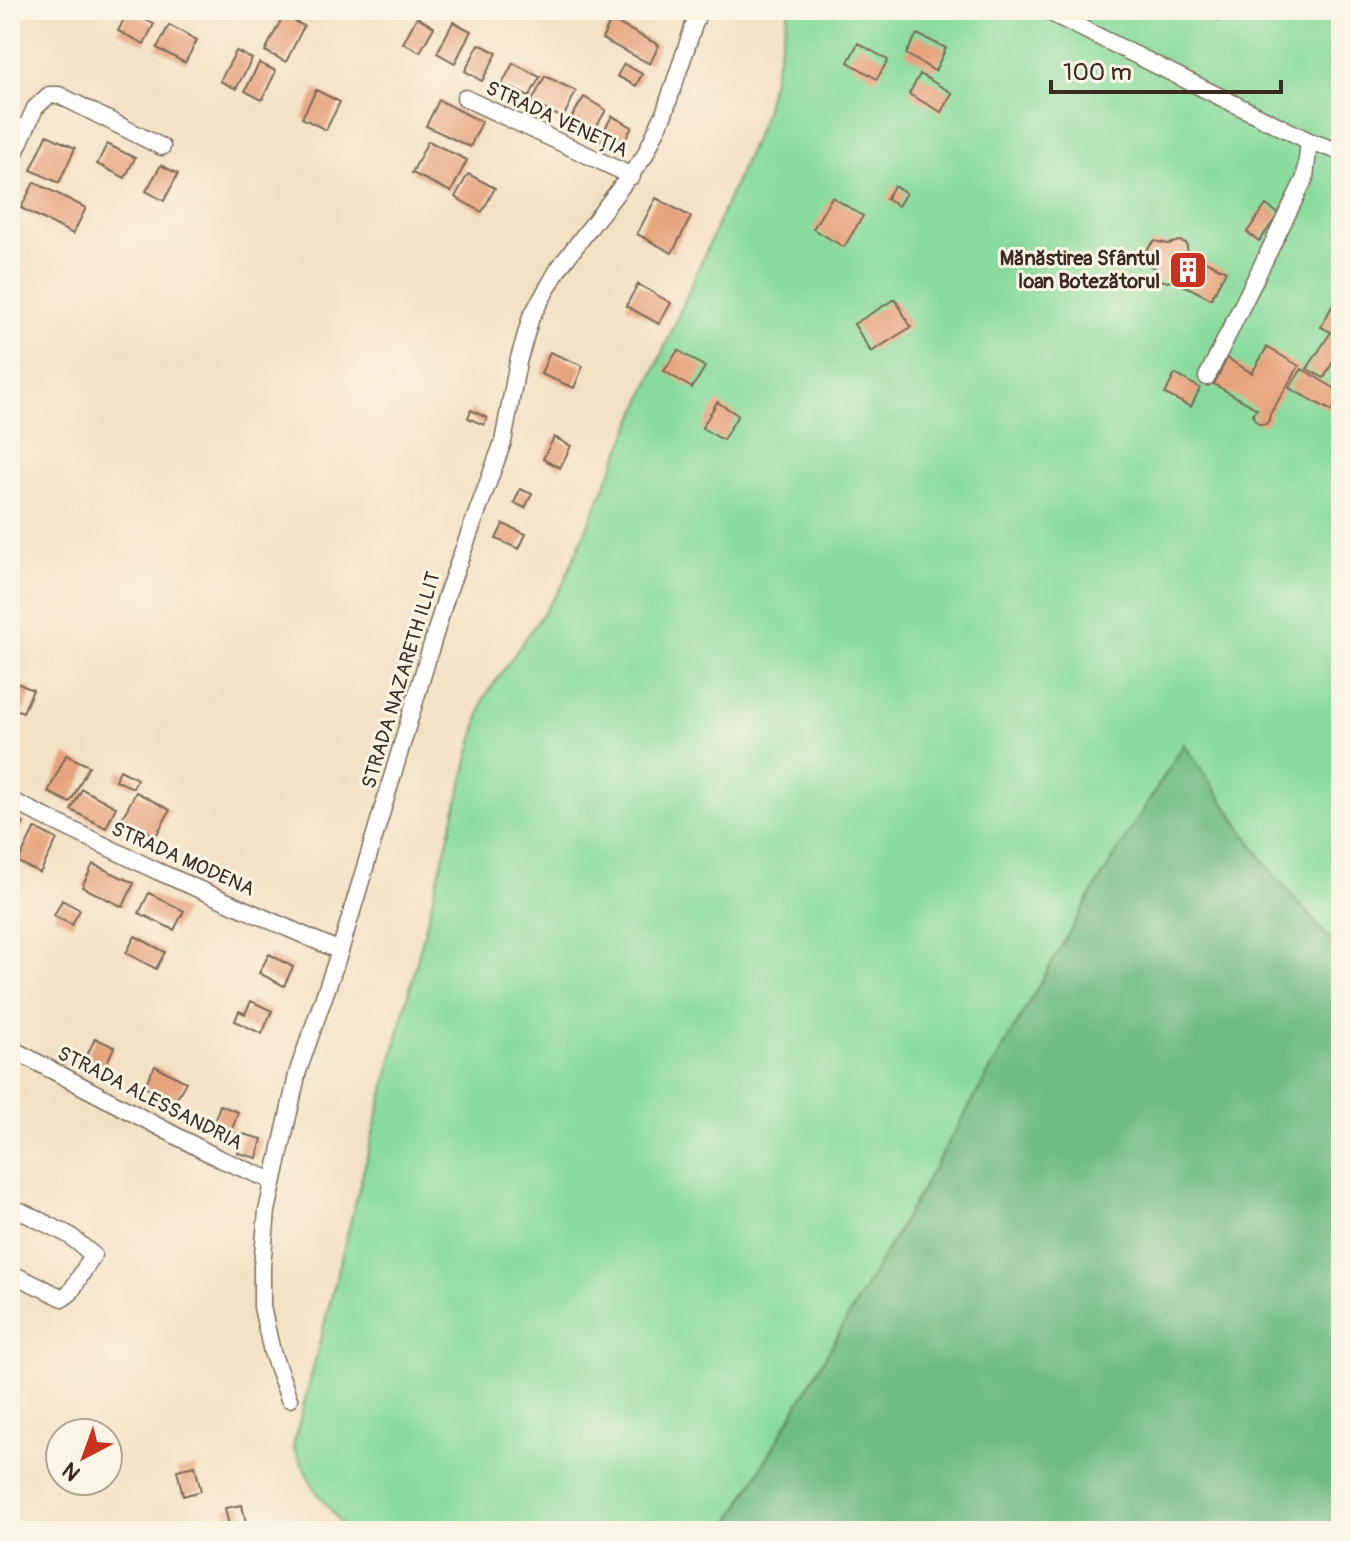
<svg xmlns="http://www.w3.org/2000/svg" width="1351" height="1541" font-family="Pangolin,sans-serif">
<rect width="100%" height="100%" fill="#fcf5e5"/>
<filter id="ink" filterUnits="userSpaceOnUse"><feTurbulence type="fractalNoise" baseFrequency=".0125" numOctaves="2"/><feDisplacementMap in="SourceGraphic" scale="16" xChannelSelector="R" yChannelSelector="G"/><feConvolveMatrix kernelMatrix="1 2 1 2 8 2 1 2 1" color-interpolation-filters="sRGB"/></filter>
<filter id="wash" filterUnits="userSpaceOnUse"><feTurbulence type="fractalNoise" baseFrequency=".006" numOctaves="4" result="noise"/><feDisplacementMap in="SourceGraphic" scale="32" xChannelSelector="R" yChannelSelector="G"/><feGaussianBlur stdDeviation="1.8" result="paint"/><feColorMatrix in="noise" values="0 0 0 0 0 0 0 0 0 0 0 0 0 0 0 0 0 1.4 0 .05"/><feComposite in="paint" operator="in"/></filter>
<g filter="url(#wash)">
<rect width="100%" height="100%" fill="#f3e1c4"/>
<!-- green -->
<path fill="#88db9d" stroke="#62825e" stroke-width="2" d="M789 10H1341V953L1269 869 1184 744 728 1525 729 1531H347L315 1490 293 1447 484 698 562 586 764 116Z"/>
<!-- forest -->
<path fill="#6ebb84" stroke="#547251" stroke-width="2" d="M1184 744 1269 869 1341 953V1531H729L728 1526 1096 886Z"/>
<g id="blocks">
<!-- building -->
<path fill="#e7a37d" d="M885 10H905L900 18Z
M1197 10H1229L1220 21 1210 14 1207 18Z
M128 11 154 24 144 44 118 31Z
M283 16 304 26 286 62 265 51Z
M417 17 434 27 420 52 403 43Z
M611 20 659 45 650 64 602 39Z
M453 22 471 31 455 63 437 53Z
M169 25 197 40 185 63 157 48Z
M917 34 946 48 935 71 906 54Z
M858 43 888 60 877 79 848 62Z
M479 44 497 53 482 81 465 71Z
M236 51 252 59 236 89 220 81Z
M259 63 276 71 262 100 245 91Z
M513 63 540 77 529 97 502 84Z
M624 64 642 74 636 86 617 76Z
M920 74 952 93 941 112 909 94Z
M545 76 576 91 563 118 531 103Z
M316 90 340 102 326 130 302 118Z
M584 97 606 110 593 133 570 120Z
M439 100 482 122 470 147 426 126Z
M612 116 632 127 620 150 599 139Z
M47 135 75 148 59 183 31 170Z
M428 141 467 160 451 192 412 173Z
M107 144 135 158 125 178 97 164Z
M161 165 178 174 164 201 146 191Z
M468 174 495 188 482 212 455 197Z
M34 182 86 208 73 234 21 208Z
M894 186 906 193 898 206 886 199Z
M832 197 863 216 844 247 813 229Z
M656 198 691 217 672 253 637 234Z
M1266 205 1279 214 1259 241 1247 232Z
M1154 241 1168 244 1180 241 1186 243 1188 253 1226 271 1211 299 1174 280 1168 282 1157 279 1155 268 1148 265 1143 254Z
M638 284 671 303 659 324 626 306Z
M895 299 911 327 871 352 854 324Z
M1332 306 1341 310V347L1324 378 1307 369 1331 332 1321 327Z
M1267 347 1299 366 1270 414 1269 420 1266 424H1259L1254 419 1253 413 1257 409 1214 384 1227 358 1252 373Z
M678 350 705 367 692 388 664 371Z
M550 352 583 366 574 388 541 374Z
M1302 369 1341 392V416L1289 388Z
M1175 374 1200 388 1191 407 1165 394Z
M717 402 738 415 723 440 702 428Z
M471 410 487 418 484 425 468 418Z
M554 437 571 446 560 468 543 459Z
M520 489 532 494 525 508 514 503Z
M503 524 526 534 519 549 496 539Z
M10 680 33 690 23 712 10 707Z
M66 755 89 766 70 803 48 792Z
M120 770 137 779 133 788 115 780Z
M82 789 116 807 106 828 71 810Z
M136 792 170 810 156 836 122 818Z
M10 816 24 823 10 852Z
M35 828 57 839 40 873 18 862Z
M93 864 134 883 123 907 82 887Z
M149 893 184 911 174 930 139 913Z
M62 900 80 910 72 925 54 916Z
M135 936 165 952 156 969 126 953Z
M269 954 293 967 284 986 259 973Z
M251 1001 272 1011 262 1034 235 1021 239 1011 245 1014Z
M95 1038 114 1047 104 1069 85 1060Z
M155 1066 186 1082 174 1103 144 1086Z
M220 1105 238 1112 230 1135 212 1128Z
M243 1134 262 1139 257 1158 238 1153Z
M195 1466 201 1491 183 1496 177 1470Z
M242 1505 246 1523 229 1526 225 1508Z"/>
</g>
</g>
<g filter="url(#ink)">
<use href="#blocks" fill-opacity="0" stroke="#7b6a58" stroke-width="2"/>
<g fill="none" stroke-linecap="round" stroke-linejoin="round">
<!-- street casing -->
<g stroke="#7b6a58" stroke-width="19">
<path id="street" d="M1045 10 1309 141 1341 152
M465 98 632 176
M10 164 35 108 49 95H59L162 147
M1207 377 1305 178 1309 141
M10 800 157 871 340 951
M10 1048 218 1158 273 1181
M10 1206 69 1235 93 1255 70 1293 63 1298 10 1273
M289 1399 272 1352 262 1307V1266L267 1211 298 1071 340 951 447 594 503 442 518 362 531 317 559 268 644 157 664 114 699 10"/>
</g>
<!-- street -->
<use href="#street" stroke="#fff" stroke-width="16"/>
</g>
</g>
<!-- icons -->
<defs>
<g id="building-square" transform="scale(2)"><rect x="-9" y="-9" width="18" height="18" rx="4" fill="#c8321e" stroke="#fcf5e5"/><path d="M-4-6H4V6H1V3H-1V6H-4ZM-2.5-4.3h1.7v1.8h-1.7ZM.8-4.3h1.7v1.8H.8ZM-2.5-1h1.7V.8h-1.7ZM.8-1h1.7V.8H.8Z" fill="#fff"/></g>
</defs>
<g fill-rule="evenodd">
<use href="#building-square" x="1188" y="270"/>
</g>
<g text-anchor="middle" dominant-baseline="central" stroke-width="6" stroke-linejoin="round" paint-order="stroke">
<!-- street labels -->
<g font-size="20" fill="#3b2a1e" stroke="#fcf5e5">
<text transform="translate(557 119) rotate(25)">STRADA VENEȚIA</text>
<text transform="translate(401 680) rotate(-73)">STRADA NAZARETH ILLIT</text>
<text transform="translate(183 859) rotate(24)">STRADA MODENA</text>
<text transform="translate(150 1098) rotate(27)">STRADA ALESSANDRIA</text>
</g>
<!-- poi labels -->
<g font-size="20" font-weight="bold" fill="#3b2a1e" stroke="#fcf5e5" text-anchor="end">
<text x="1160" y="258">Mănăstirea Sfântul<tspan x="1160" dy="23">Ioan Botezătorul</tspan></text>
</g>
</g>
<!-- margin -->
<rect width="1351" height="1541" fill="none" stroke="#fcf5e5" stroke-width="40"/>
<!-- north arrow -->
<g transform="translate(84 1457) rotate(221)"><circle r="38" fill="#fcf5e5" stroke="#afa495" stroke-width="2"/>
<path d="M0-6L14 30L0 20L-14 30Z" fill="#c8321e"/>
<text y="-12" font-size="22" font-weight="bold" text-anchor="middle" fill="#3b2a1e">N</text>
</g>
<!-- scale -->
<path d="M1051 80v12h230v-12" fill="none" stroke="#3b2a1e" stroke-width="4"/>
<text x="1063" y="80" font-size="24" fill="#3b2a1e" stroke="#fcf5e5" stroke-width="6" paint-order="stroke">100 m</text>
</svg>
